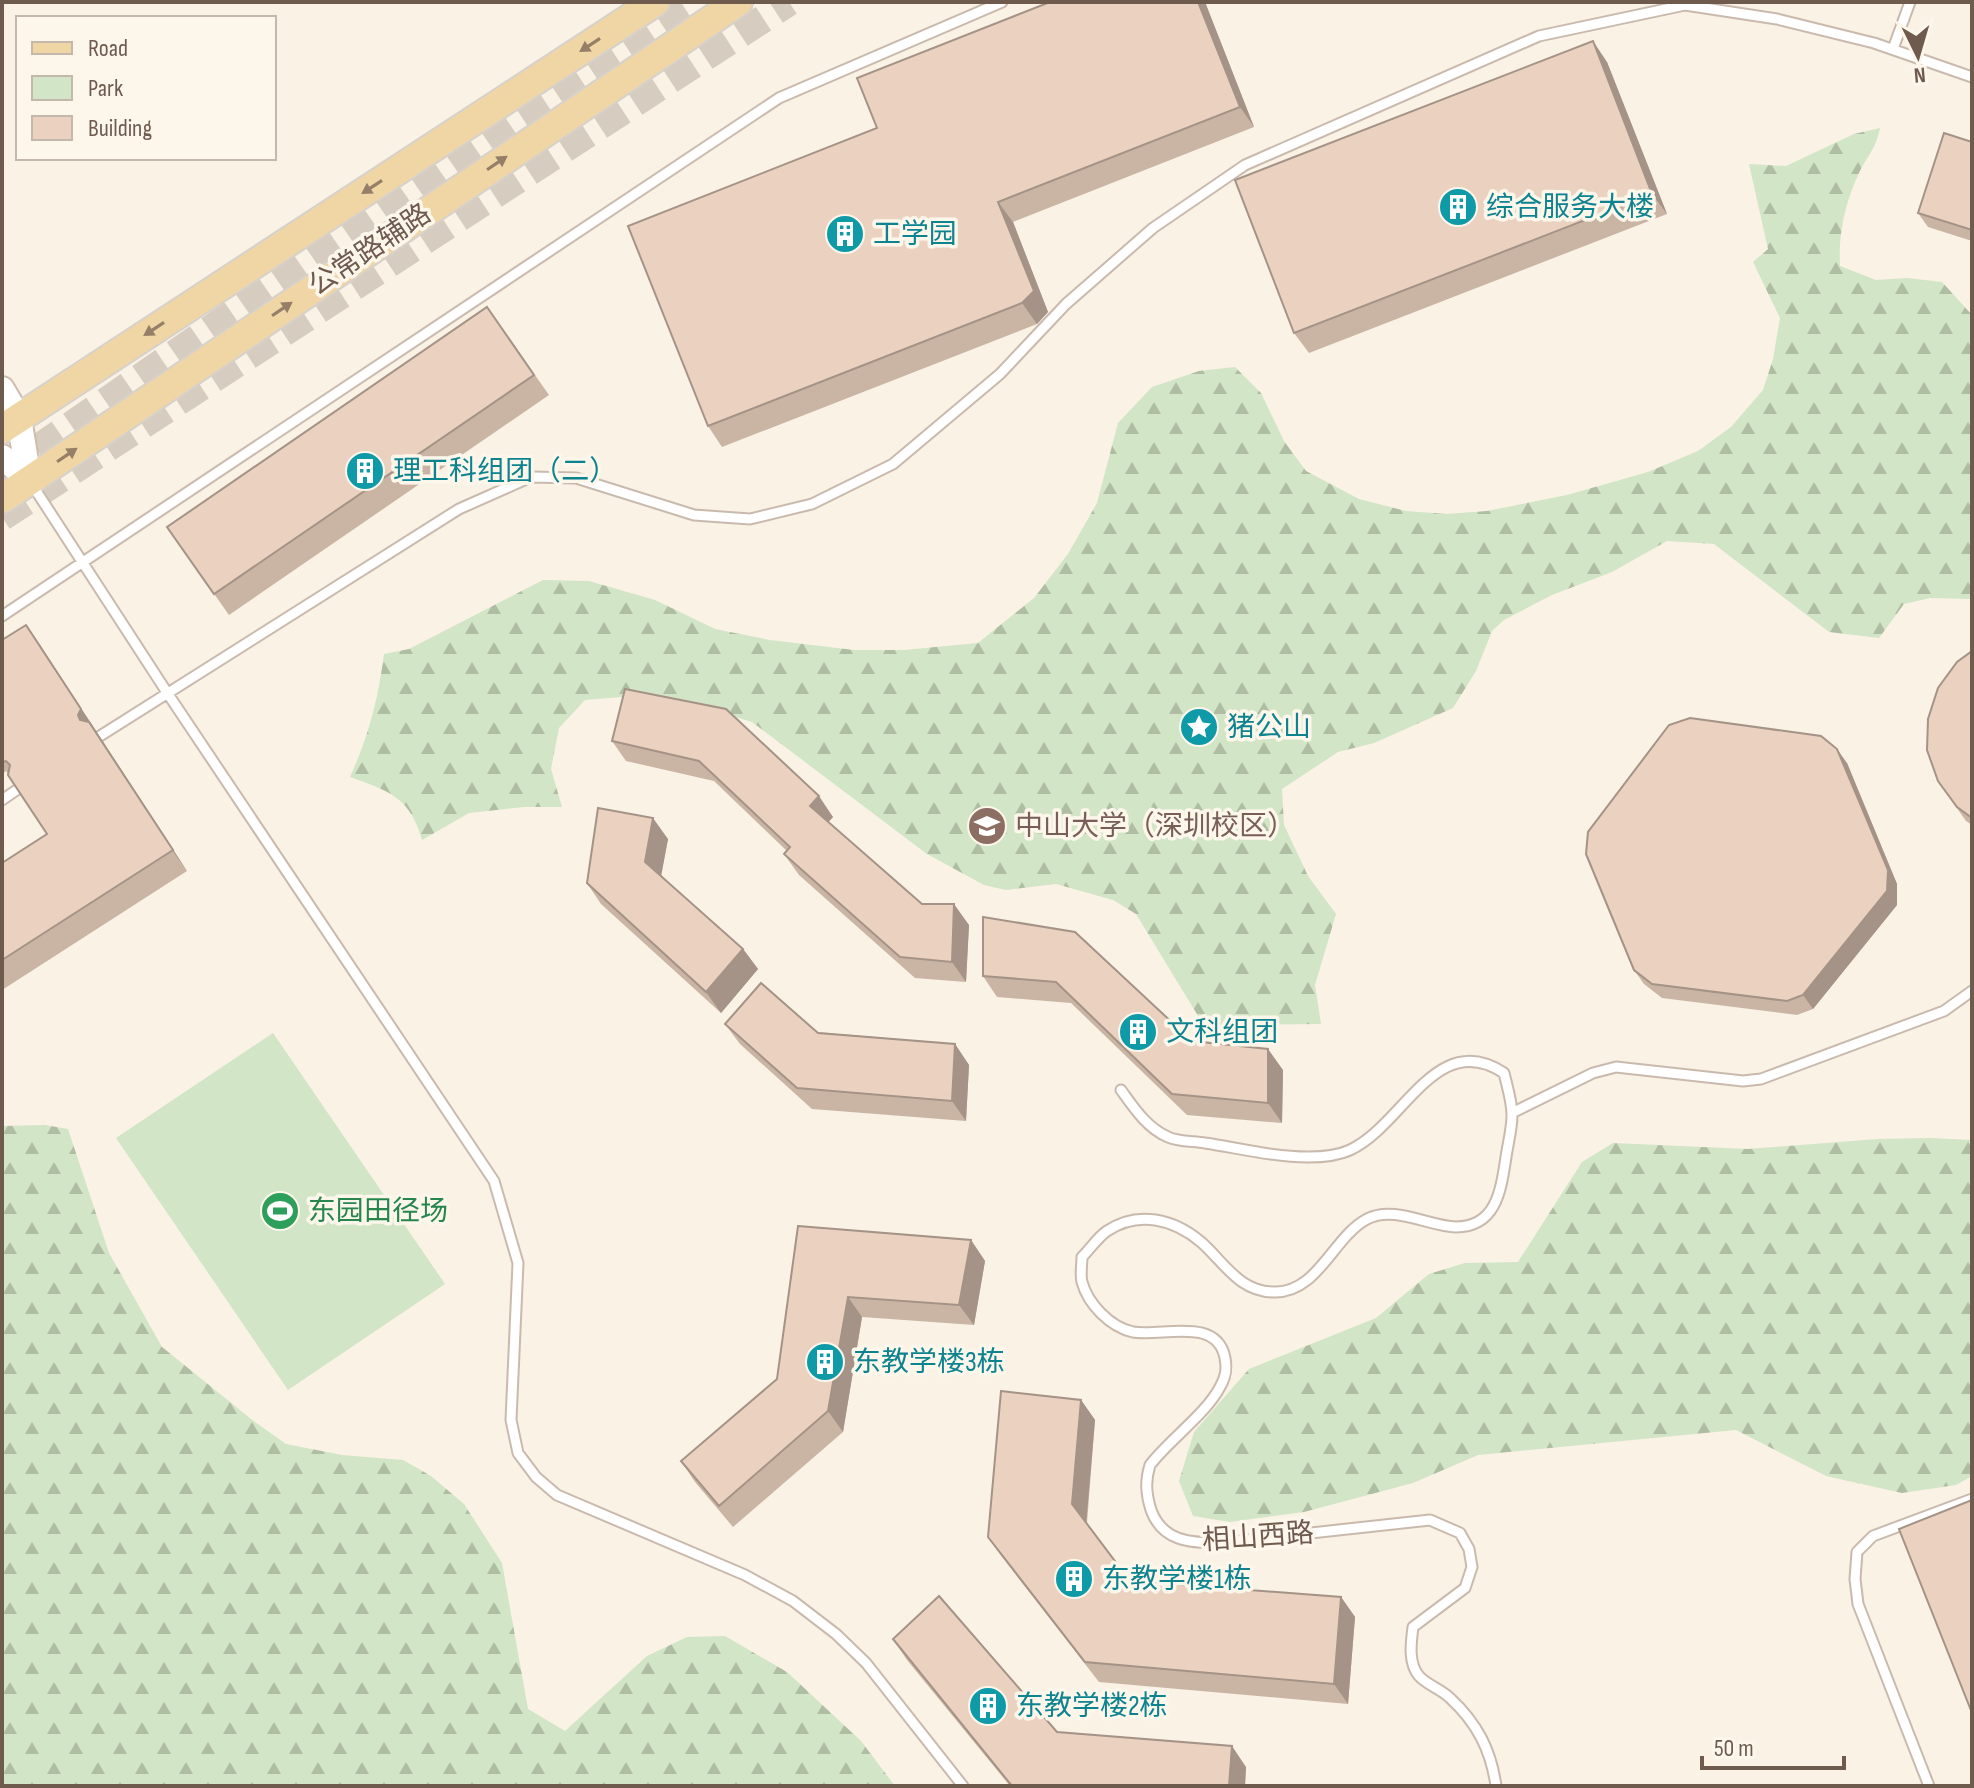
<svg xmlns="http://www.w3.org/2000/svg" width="1974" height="1788" font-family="'Sofia Sans Condensed','Noto Sans SC',sans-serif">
<defs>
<pattern id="forest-firs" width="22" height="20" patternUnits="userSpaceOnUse" patternTransform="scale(2)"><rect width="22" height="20" fill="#d2e5c6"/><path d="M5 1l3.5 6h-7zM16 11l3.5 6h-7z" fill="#afbda3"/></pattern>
</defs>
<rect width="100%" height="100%" fill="#f9f2e5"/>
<!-- green -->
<path fill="#d2e5c6" d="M273 1033 445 1284 288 1390 116 1138Z"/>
<!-- forest -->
<path fill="url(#forest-firs)" d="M1880 128C1876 149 1867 156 1859 173 1845 203 1838 234 1840 266L1876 280 1907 278 1942 282 1972 315V599L1930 598 1904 604 1879 638 1829 632 1714 544 1667 541 1612 572 1552 595 1504 620 1492 631 1476 671 1453 708 1374 743 1338 752 1282 789 1284 825 1308 876 1336 914 1315 985 1321 1024 1226 1025 1214 1042 1136 914 1113 900 1056 884 1006 890 984 885 927 854 752 722 695 705 633 696 585 700 559 728 551 769 562 807H524L469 813 422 840C410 797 389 791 350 777 369 735 378 700 384 654L409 649 543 580 589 581 655 600 715 629 770 640 854 650H904L978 643 1034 598 1068 554 1097 503 1118 423 1152 387 1199 371 1235 367 1261 393 1284 441 1306 471 1359 499 1406 511 1446 514 1487 511 1567 495 1648 472 1698 451 1731 427 1763 390 1773 359 1780 318 1753 262 1768 249 1749 164 1786 166 1854 134Z
M45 1125 68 1129 109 1253 162 1347 251 1419 286 1444 342 1455 403 1460 431 1476 464 1504 502 1563 528 1709 565 1731 647 1656 687 1637 725 1636 787 1672 861 1741 895 1786H2V1126Z
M1930 1138 1972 1140V1476L1956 1485 1902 1493 1826 1476 1736 1430 1478 1455 1413 1483 1304 1512 1230 1522 1193 1516 1179 1481 1194 1432 1249 1369 1376 1318 1429 1274 1465 1263 1518 1262 1582 1162 1613 1143 1748 1149 1877 1139Z"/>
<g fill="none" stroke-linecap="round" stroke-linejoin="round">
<!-- trunk-tunnel -->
<path stroke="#d6ccbf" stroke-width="28" stroke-dasharray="28 14" stroke-linecap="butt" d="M2 473 490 136 694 2
M2 517 789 2"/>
<!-- service casing -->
<g stroke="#c9baad" stroke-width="13">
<path id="service" d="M1893 49 1910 2
M31 483 168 694 494 1181 518 1263 511 1420 518 1453 536 1477 557 1495 745 1575 793 1601 836 1634 866 1663 963 1786
M2 616 779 98 1002 2
M100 736 459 509 531 477 576 478 694 515 750 519 812 504 893 464 1000 374 1066 304 1153 228 1245 165 1539 36 1685 5 1777 19 1874 43 1972 77
M2 800 18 789
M1121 1090C1134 1108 1147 1128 1168 1137 1178 1142 1194 1141 1205 1143 1238 1148 1274 1157 1308 1157 1322 1157 1337 1156 1350 1150 1404 1125 1436 1028 1504 1073 1507 1086 1512 1101 1512 1115 1512 1129 1508 1143 1506 1157 1501 1189 1497 1227 1456 1227 1428 1226 1394 1205 1367 1219 1333 1237 1318 1293 1274 1292 1239 1292 1224 1262 1201 1242 1174 1219 1138 1210 1107 1231 1098 1237 1090 1249 1082 1257 1082 1265 1080 1275 1082 1282 1088 1304 1110 1327 1133 1332 1162 1337 1217 1316 1225 1358 1227 1369 1226 1377 1220 1387 1206 1414 1169 1440 1150 1465 1145 1481 1146 1494 1151 1510 1162 1541 1190 1543 1219 1543L1430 1520 1460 1533 1469 1549 1472 1567 1465 1588 1413 1627C1411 1643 1408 1663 1419 1676 1427 1685 1441 1689 1450 1698 1477 1723 1491 1750 1496 1786
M1512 1113 1593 1073 1616 1067 1743 1081 1761 1079 1944 1011 1972 991
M1929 1786 1858 1604 1855 1579 1857 1552 1873 1536 1972 1499"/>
</g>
<!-- secondary casing -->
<g stroke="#cebcae" stroke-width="28">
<path id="secondary" d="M2 389 19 418 29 480
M2 457 29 480"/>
</g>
<!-- primary casing -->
<g stroke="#d7d1cd" stroke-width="32">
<path id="primary" d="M2 429 655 2
M2 499 738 2"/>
</g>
<!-- service -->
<use href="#service" stroke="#fff" stroke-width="9"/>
<!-- secondary -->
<use href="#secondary" stroke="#fff" stroke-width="24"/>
<!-- primary -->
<use href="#primary" stroke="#f0d6a5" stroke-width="28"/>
</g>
<!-- wall -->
<path fill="#cab5a5" d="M1205 2 1254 127 1013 222 1048 312 1037 324 722 447 708 426Z
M1607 62 1667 214 1309 353 1294 333Z
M1972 142V241L1928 227 1918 213Z
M487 307 549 395 229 615 167 527Z
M2 640 40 645 187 871 2 990V863L47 834 6 771 2 774Z
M1972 651V825L1966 821 1938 781Z
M625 689 833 817 828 822 922 904 969 925 966 982 915 978 799 875 784 854 787 851 714 781 626 761 612 741Z
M1847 763 1897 884V905L1813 1009 1797 1015 1662 998 1644 984 1634 970Z
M668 839 661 875 743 949 758 969 721 1013 601 904 587 883Z
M983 917 1192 1041 1283 1070 1282 1123 1187 1115 1071 1003 997 997 983 976Z
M725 1024 955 1044 969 1065 966 1121 812 1109 740 1044Z
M798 1226 971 1240 985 1261 974 1325 862 1317 843 1432 733 1527 695 1482 681 1461 777 1379Z
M1081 1400 1095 1420 1087 1523 1130 1581 1341 1597 1355 1617 1348 1704 1099 1682 1002 1557 988 1537Z
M893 1639 1057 1732 1246 1767 1245 1786H1010L907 1660Z"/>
<!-- shaded-wall -->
<path fill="#a49386" d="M1198 2H1205L1254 127 1240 107Z
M1593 41 1607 62 1667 214 1652 194Z
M998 202 1013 222 1048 312 1037 324 1022 303Z
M26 625 40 645 187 871 80 720Z
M1837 749 1847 763 1897 884V905L1813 1009 1803 995Z
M819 796 833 817 824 827 810 806Z
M653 818 668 839 660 882 645 862Z
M954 904 969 925 966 982 952 962Z
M743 949 758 969 721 1013 706 992Z
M955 1044 969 1065 966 1121 952 1101Z
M1268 1049 1283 1070 1282 1123 1268 1103Z
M971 1240 985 1261 974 1325 959 1305Z
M848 1297 862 1317 843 1432 828 1411Z
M1081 1400 1095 1420 1086 1525 1072 1504Z
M1341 1597 1355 1617 1348 1704 1334 1684Z
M1232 1746 1246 1767 1245 1786H1229Z"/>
<!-- building -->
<path fill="#ebd2c0" stroke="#a49386" stroke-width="2" d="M1050 2H1198L1240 107 998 202 1034 291 1022 303 708 426 628 226 877 128 857 78Z
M1593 41 1652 194 1294 333 1235 180Z
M1944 133 1972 142V230L1918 213Z
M487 307 534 375 214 594 167 527Z
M26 625 81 709 78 715 80 720 89 722 173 850 2 960V863L47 834 8 775 10 765 6 761 2 762V640Z
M1972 651V818L1957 807 1938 781 1927 750 1928 719 1938 688 1957 662Z
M625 689 726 709 819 796 810 806 922 904H954L952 962 900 957 784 854 790 847 699 761 612 741Z
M1690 718 1821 736 1837 749 1888 870 1887 891 1803 995 1787 1001 1652 984 1634 970 1586 854 1588 832 1669 725Z
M598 808 653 818 645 862 743 949 706 992 587 883Z
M983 917 1075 932 1192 1041 1268 1049V1103L1172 1094 1056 982 983 976Z
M761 983 818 1033 955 1044 952 1101 797 1088 725 1024Z
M798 1226 971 1240 959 1305 848 1297 828 1411 719 1506 681 1461 777 1379Z
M1001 1391 1081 1400 1072 1504 1130 1581 1341 1597 1334 1684 1085 1662 988 1537Z
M1972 1500V1713L1899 1529Z
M939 1596 1057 1732 1232 1746 1229 1786H1012L893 1639Z"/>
<!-- one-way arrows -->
<defs><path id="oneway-solid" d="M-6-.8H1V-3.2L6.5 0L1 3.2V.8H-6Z" transform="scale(2)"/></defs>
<g fill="#967f68">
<use href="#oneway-solid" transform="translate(590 45) rotate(147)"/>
<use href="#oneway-solid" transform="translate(497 163) rotate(-34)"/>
<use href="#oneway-solid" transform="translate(372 187) rotate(147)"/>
<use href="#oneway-solid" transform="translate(282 309) rotate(-34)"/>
<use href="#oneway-solid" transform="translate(154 329) rotate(147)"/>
<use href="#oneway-solid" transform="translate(67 455) rotate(-34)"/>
</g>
<!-- icons -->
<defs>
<g id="building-disc" transform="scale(2)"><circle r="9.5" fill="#0f9aa8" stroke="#fdf6eb"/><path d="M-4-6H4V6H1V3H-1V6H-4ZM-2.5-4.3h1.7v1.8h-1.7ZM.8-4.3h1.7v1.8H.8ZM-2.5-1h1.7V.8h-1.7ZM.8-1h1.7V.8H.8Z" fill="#fff"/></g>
<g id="sight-disc" transform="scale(2)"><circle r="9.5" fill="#0f9aa8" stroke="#fdf6eb"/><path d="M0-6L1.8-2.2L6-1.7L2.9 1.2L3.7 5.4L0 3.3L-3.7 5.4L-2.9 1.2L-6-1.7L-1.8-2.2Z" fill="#fff"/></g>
<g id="university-disc" transform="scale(2)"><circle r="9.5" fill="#8d6e63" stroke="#fdf6eb"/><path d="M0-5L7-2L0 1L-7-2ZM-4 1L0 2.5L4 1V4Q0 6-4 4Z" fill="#fff"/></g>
<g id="stadium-disc" transform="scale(2)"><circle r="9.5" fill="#2e9e5b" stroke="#fdf6eb"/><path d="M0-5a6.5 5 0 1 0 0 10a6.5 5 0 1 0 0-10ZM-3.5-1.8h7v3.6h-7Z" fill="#fff"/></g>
</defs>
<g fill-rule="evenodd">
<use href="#building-disc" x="1458" y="207"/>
<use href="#building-disc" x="845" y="234"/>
<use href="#building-disc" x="365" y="471"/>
<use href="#sight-disc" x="1199" y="727"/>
<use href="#university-disc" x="987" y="826"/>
<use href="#building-disc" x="1138" y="1032"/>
<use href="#stadium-disc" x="280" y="1211"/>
<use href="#building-disc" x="825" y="1362"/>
<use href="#building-disc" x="1074" y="1579"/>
<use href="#building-disc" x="988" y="1706"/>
</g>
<g text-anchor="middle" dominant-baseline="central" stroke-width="7" stroke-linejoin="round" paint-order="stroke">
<!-- culture labels -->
<g font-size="28" fill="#0d838f" stroke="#fdf6eb" text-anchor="start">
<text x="1486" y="207">综合服务大楼</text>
<text x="873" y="234">工学园</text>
<text x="393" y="471">理工科组团（二）</text>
<text x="1227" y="727">猪公山</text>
<text x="1166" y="1032">文科组团</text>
<text x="853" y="1362">东教学楼3栋</text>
<text x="1102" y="1579">东教学楼1栋</text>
<text x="1016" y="1706">东教学楼2栋</text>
</g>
<!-- street labels -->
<g font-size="28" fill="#6f5a4e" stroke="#fdf6eb">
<text transform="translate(370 250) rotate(-34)">公常路辅路</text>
<text transform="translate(1258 1537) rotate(-4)">相山西路</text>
</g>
<!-- education labels -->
<g font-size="28" fill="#785e54" stroke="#fdf6eb" text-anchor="start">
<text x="1015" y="826">中山大学（深圳校区）</text>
</g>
<!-- leisure labels -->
<g font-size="28" fill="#27864d" stroke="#fdf6eb" text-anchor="start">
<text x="308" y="1211">东园田径场</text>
</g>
</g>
<!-- border -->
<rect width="1974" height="1788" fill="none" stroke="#6f5a4e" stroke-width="8"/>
<!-- legend -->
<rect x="16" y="16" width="260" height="144" fill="#fdf6eb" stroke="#c4b8ac" stroke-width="2"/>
<rect x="32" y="42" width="40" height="12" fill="#f0d6a5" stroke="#c4b8ac" stroke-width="2"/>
<text x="88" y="56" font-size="24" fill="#6f5a4e">Road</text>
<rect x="32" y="76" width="40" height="24" fill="#d2e5c6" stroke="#c4b8ac" stroke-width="2"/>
<text x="88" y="96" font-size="24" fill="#6f5a4e">Park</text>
<rect x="32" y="116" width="40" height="24" fill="#ebd2c0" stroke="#c4b8ac" stroke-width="2"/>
<text x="88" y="136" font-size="24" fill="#6f5a4e">Building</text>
<!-- north arrow -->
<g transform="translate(1918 56) rotate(175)" stroke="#fdf6eb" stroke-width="6" paint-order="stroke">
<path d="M0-6L14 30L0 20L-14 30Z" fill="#6f5a4e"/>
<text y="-12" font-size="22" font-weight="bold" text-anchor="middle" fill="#6f5a4e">N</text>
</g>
<!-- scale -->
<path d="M1702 1756v12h142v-12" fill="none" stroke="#6f5a4e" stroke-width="4"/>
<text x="1714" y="1756" font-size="24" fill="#6f5a4e" stroke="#fdf6eb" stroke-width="6" paint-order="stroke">50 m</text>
</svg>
